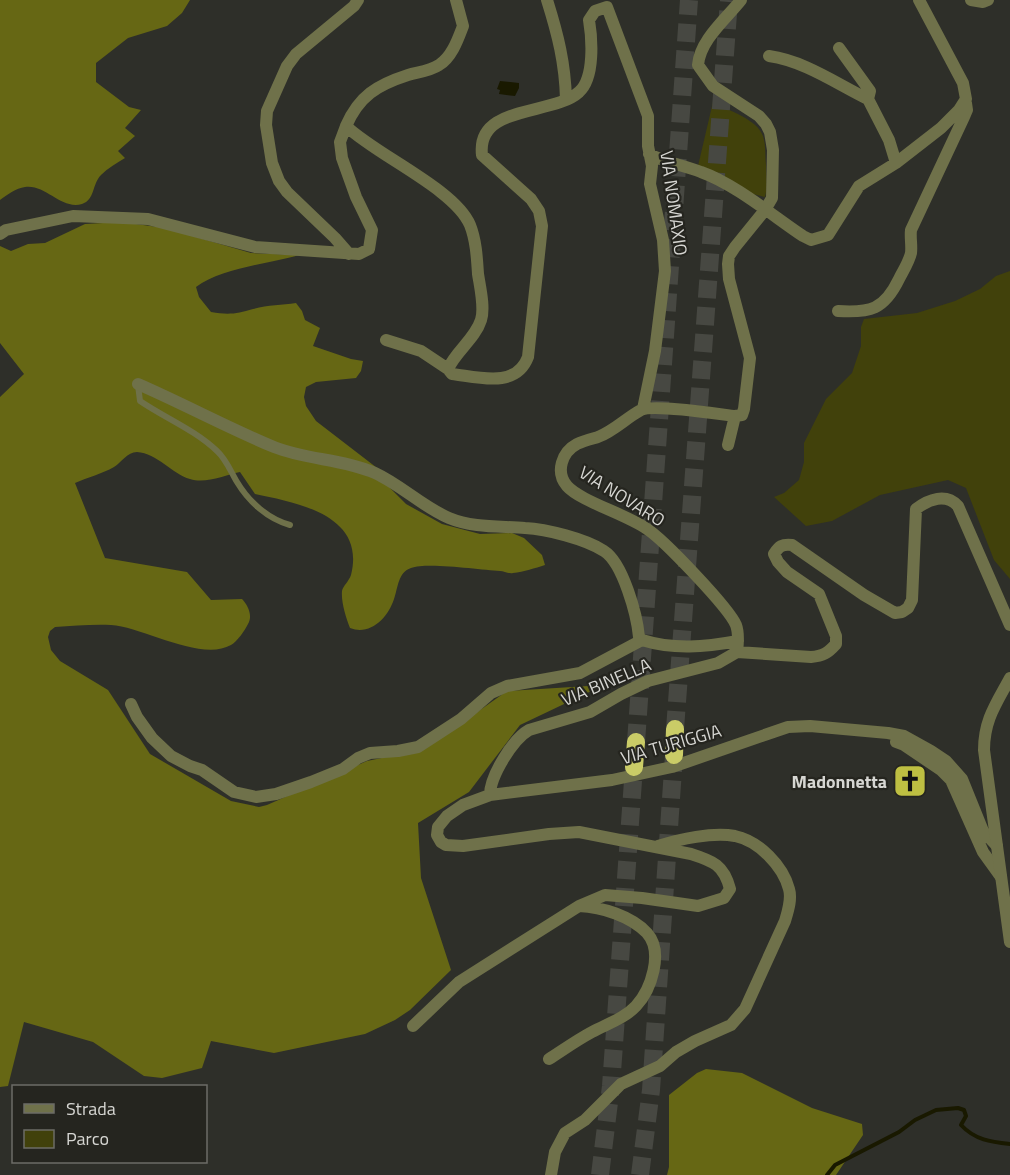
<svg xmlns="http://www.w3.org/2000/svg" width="1010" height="1175" font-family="'Titillium Web',sans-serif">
<rect width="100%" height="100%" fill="#2e2f29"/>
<!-- green -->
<path fill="#41410b" d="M713 102C729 111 757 119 763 136 766 145 765 156 766 165 766 176 768 186 765 197L753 194 698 166Z
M1010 271V579L994 560 966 488 948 480 880 495 832 521 806 526 774 497 784 493 799 480 804 462V443L826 399 852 373 861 346V327L864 319 917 313 955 301 980 289 996 276Z"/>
<!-- forest -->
<path fill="#666714" d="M0 0H190L182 13 167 26 128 38 96 63V82L129 107 141 110 125 128 135 136 118 151 125 158C117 163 108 168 101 175 92 184 95 200 82 204 61 210 46 184 25 187 16 188 7 195 0 200Z
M121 222 165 228 251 253 299 255C268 264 221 268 196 287L199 297 211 312C228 315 237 314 253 309 267 305 282 305 296 303L302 311 305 320 320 328 313 346 351 359 363 361 361 371 356 378 316 382 306 387 304 397 306 406 316 421 381 471 388 486 406 504 442 524 480 534 512 533 524 538 542 555 545 565C535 568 524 572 513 573 509 574 504 571 500 571 480 570 428 562 411 568 398 572 398 588 394 599 388 618 370 636 350 628 346 618 341 602 342 591 343 586 349 581 351 575 366 515 298 503 255 494L240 472C225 475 206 484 190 479 172 474 157 453 137 452 127 452 122 462 114 467 102 474 88 477 75 483L105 558 187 572 211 600 242 599C248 605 253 616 248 624 245 630 237 642 231 645 201 662 143 627 111 625 93 624 73 626 55 627L50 631 48 637 51 650 60 661 108 690 150 754 231 801 259 807 267 805 367 761 425 749 507 691 604 685 520 725 469 792 418 823 421 878 451 970 410 1010 395 1020 365 1034 274 1053 211 1041 202 1068 162 1078 144 1076 93 1042 24 1022 8 1086 0 1087V397L24 374 0 343V246L11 251 28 244 45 243 85 224Z
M706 1069 742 1073 812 1108 862 1124 863 1135 836 1175H667L669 1167V1095L697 1073Z"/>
<!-- water -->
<path fill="#191900" d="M500 81 519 83V88L515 96 499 94 500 90 497 89Z"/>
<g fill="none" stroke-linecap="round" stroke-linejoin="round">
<!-- stream -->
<path stroke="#191900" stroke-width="4" d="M827 1175 835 1165 899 1132 915 1120 936 1110 958 1108 964 1110 966 1116 961 1125C975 1140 991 1142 1010 1144"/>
<!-- motorway-tunnel -->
<path stroke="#474842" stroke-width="18" stroke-dasharray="18 9" stroke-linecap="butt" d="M675 729 729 0
M636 742 689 0
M600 1175 611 1086 634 767
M640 1175 651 1090 674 755"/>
<!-- service -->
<path stroke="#6f714a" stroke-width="6" d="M138 385 140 401C165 418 195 430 217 451 226 459 231 472 237 482 249 502 268 519 290 525"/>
<!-- minor -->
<path stroke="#6f714a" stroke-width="12" d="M456 0 463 26C458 39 452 57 439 65 430 71 418 72 408 75 377 85 359 96 346 126 376 155 455 189 470 225 476 240 477 258 478 274 480 287 485 308 481 320 475 339 456 351 448 369L452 374C478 377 516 389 528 357L542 226 539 211 531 199 482 155C476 104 553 116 579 92 595 78 592 38 589 20L595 11 607 7 648 116V146L652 166 650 184 663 240 665 271 655 351 643 409
M547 0C558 35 565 63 566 99
M971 0 983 2 988 0
M839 48 870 91 868 99 889 140 896 163
M769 56C805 61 837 84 868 99
M649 154C666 163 684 165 701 172 735 184 773 216 803 236L811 240 828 235 859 186 896 163 941 128 959 110 966 99 963 83 919 0
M0 234 6 230 73 216 148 219 255 247 359 254 369 249 372 230 356 197 342 158 340 142 346 126
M349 254 335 238 287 192 279 181 272 163 266 125 267 111 287 66 296 54 354 6 358 0
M838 311C870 313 884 310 899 279 903 271 909 262 911 253 912 245 910 238 911 230L964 117 967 110 966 103
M386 340 421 351 448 369
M138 384C184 404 228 428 274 447 307 460 343 459 375 473 401 485 423 507 449 518 473 528 500 526 525 528 546 529 586 539 604 551 623 563 637 615 639 637L642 640
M735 416 742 415 744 409 750 358 729 279 728 264 729 256 735 247 765 210 772 198 773 150 770 132 766 124 759 116 713 86 698 65C700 40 726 19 741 0
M735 416C718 414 653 404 641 410 626 418 614 431 598 437 591 439 583 441 577 444 562 452 555 472 567 486 580 501 628 515 647 529 664 540 729 608 736 625 739 633 738 644 737 652
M728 445 735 416
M642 640C674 650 705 647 738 641
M131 704 137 717 152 738 171 756 190 766 202 770 234 792 256 797 276 794 311 782 343 769 358 758 370 753 398 751 418 747 461 719 491 693 507 686 580 673 642 640
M896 742 904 745 941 770 951 780 983 852 1001 877
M490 795C490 776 513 739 529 730L590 712 621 694 648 681 718 663 737 652 811 657C823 656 828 653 836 644V636L819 594 787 572 778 562 774 554C779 546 782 544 792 545L864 595 895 613 902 612 908 608 912 600 916 509C929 499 946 493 958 506L1010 625
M413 1026 459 982 579 906 605 895 642 898 698 906 724 898 730 889C724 865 713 861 691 854L579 832 549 834 463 846 446 845 441 842 437 835 438 827 447 816 463 805 490 795 612 780 672 767 788 727 810 726 888 733 904 736 931 751 946 761 962 779 983 831 997 846
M549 1059C563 1050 577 1040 592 1032 607 1024 625 1018 636 1006 651 990 664 952 647 933 631 916 602 907 579 906
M551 1175 555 1152 565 1133 585 1120 621 1084 660 1066 676 1052 695 1041 731 1025 745 1009 785 921C788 911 792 899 789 889 783 866 759 841 735 836 712 832 680 839 658 846"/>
<!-- tertiary -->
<path stroke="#6f714a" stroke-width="12" d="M1010 678C996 704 984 720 984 750L1010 942"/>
<!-- motorway -->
<path stroke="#cacc67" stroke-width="18" d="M674 755 675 729
M634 767 636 742"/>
</g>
<!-- icons -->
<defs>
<g id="church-square" transform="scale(1.725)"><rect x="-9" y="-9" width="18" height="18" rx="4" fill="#bebf42" stroke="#25251f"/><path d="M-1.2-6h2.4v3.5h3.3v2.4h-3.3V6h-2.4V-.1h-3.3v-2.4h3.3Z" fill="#111"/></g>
</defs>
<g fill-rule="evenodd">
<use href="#church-square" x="910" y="781"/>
</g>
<g text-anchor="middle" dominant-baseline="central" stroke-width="4.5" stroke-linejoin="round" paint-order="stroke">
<!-- street labels -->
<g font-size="18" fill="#d6d6d2" stroke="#25251f">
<text transform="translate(674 203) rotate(82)">VIA NOMAXIO</text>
<text transform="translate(622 496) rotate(32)">VIA NOVARO</text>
<text transform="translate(606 682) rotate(-23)">VIA BINELLA</text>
<text transform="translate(671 744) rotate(-16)">VIA TURIGGIA</text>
</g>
<!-- poi labels -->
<g font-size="18" font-weight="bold" fill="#d6d6d2" stroke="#25251f" text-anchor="end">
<text x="887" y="781">Madonnetta</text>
</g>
</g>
<!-- legend -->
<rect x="12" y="1085" width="195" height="78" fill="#25251f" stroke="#6c6c67" stroke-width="1.5"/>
<rect x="24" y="1104" width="30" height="9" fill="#6f714a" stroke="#6c6c67" stroke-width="1.5"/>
<text x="66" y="1115" font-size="18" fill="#d6d6d2">Strada</text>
<rect x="24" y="1130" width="30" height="18" fill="#41410b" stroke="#6c6c67" stroke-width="1.5"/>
<text x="66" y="1145" font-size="18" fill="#d6d6d2">Parco</text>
</svg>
